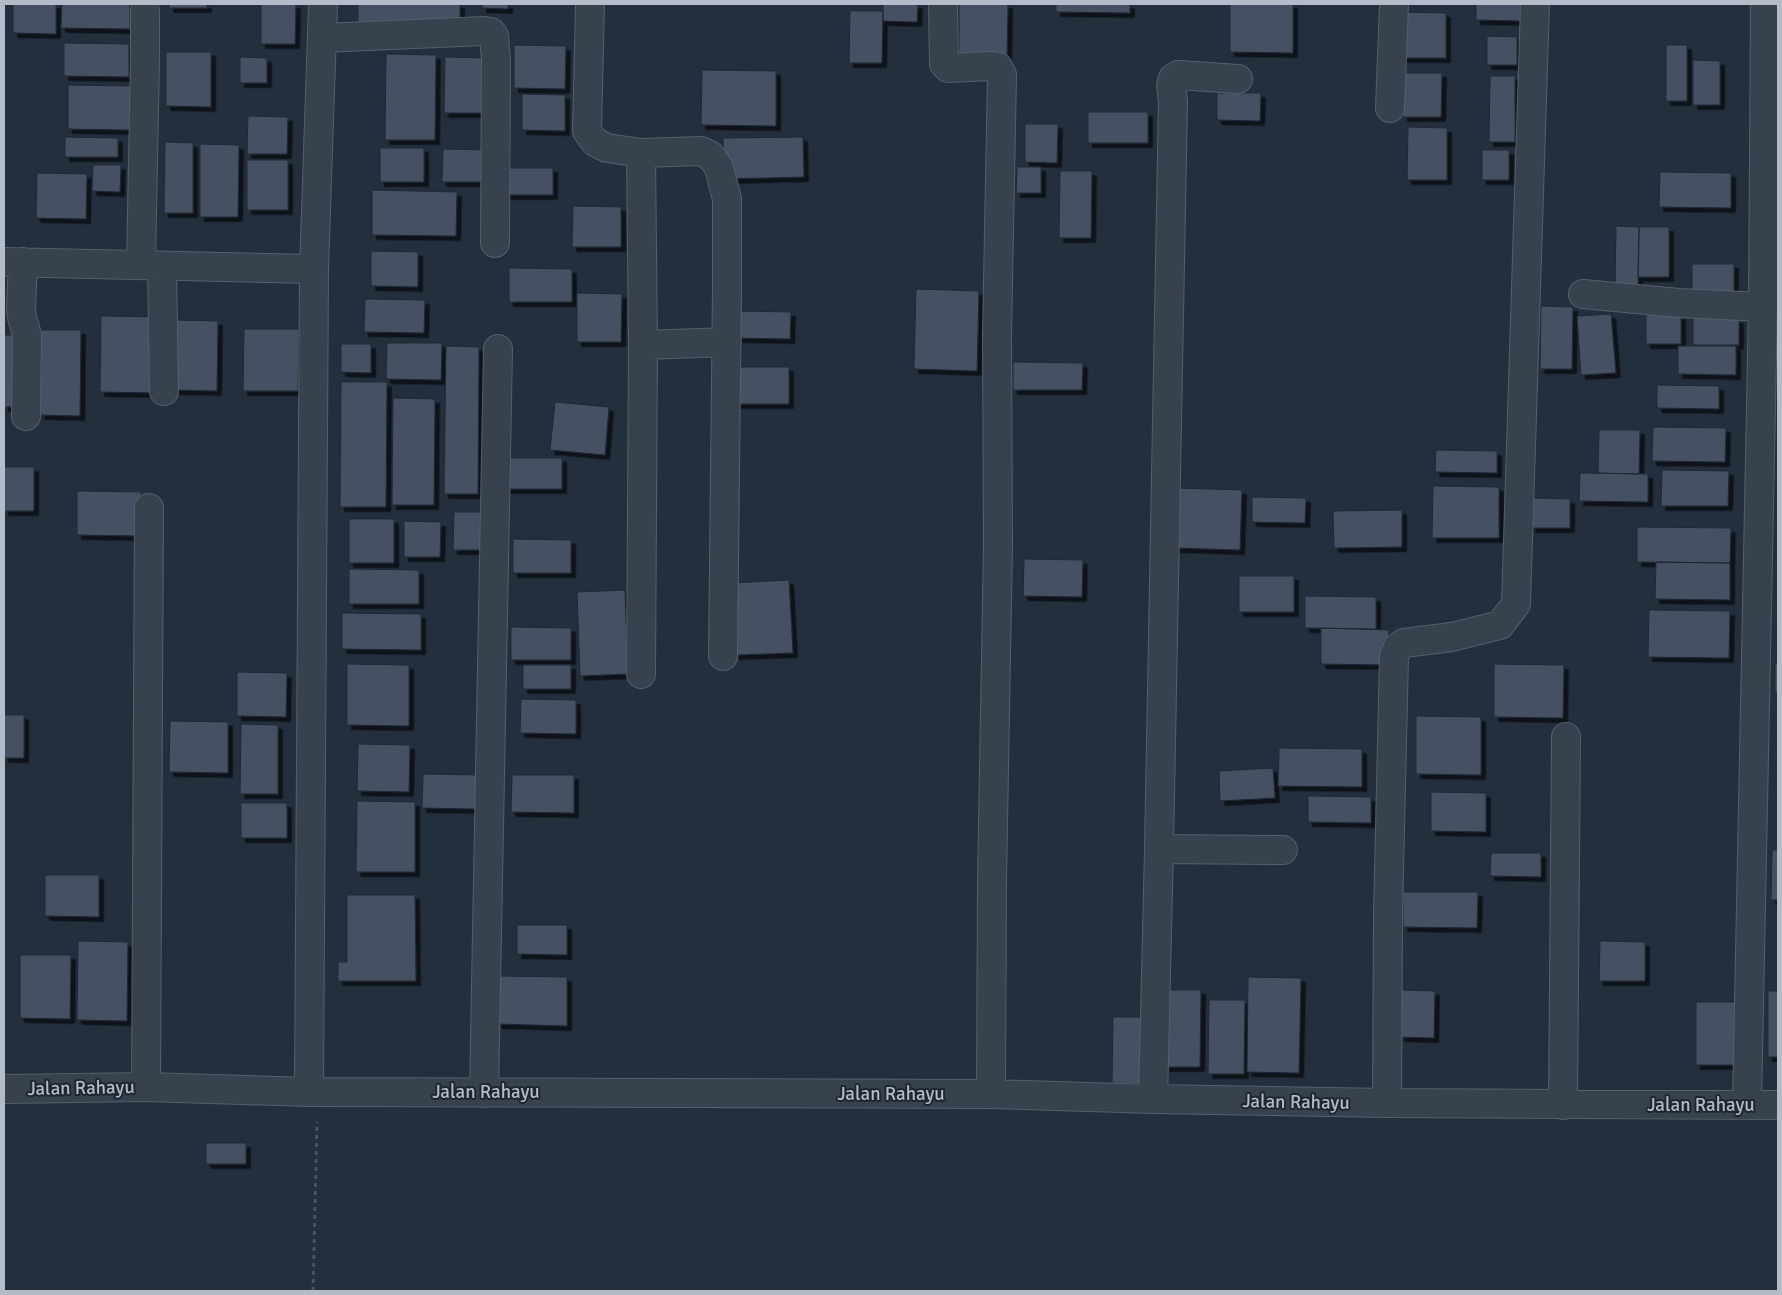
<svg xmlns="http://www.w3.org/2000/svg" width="1782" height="1295" font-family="Signika,sans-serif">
<defs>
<filter id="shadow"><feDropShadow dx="4.5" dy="4.5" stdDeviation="0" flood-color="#0009"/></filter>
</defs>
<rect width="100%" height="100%" fill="#242f3e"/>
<!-- building -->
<path fill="#455162" stroke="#1f2835" filter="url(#shadow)" d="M13 4H56V34L13 33Z
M62 4H130V29L61 28Z
M169 4H207V8H169Z
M261 4H296L295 44H261Z
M358 4H460V26L358 25Z
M482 4H508V9L482 8Z
M883 4H918L917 22 883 21Z
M959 4H1008L1007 57 959 56Z
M1056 4H1130V13L1056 12Z
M1230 4H1293V53L1230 52Z
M1476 4H1523V21L1476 20Z
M850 11H883L882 63H849Z
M1403 12 1446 13V58H1402Z
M1487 36 1517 37V65H1487Z
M64 43 129 44V77L64 76Z
M514 45 566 46 565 89 514 88Z
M1666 45H1687V101H1666Z
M166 52H211V107L166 106Z
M386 54 436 55 435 140H385Z
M240 57 267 58V83H240Z
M445 57 488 58 487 113H444Z
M1693 60 1720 61V105H1693Z
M702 70 776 71V126L701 125Z
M1404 73H1442L1441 117H1403Z
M1490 76H1515V142H1489Z
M68 85 132 86V130L68 129Z
M1217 93H1261L1260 121 1217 120Z
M522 94 565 95V131L522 130Z
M1088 112H1148V143H1088Z
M248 116 288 117 287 154H247Z
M1025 124H1058L1057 163 1025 162Z
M1408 127 1447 128V180H1407Z
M65 137 118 138V157H65Z
M803 137 804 177 724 179 723 138Z
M165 142 193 143V213H164Z
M200 144 239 145 238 217H200Z
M380 148H424V182H380Z
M443 149 493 150V182H442Z
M1482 150H1509V180H1482Z
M247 160H288V210H247Z
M93 165H121L120 192 92 191Z
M1017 167H1041V193H1016Z
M501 168H553V195H501Z
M1060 171H1092L1091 238H1059Z
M1660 172 1731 173V208L1659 207Z
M37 173 87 174 86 219 36 218Z
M372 190 457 192 456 236 372 235Z
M573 206 621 207V247H572Z
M1616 226 1639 227 1638 289H1615Z
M1639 227H1669V277H1638Z
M371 251 418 252V287L371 286Z
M1692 264H1734V297L1692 296Z
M509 268 572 269V302H509Z
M916 289 979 291 977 371 914 369Z
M577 293 622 294 621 342H577Z
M365 299 425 300 424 333 364 332Z
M1541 306 1573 307 1572 369H1540Z
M738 311 791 312 790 339 737 338Z
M1611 314 1616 373 1581 375 1577 316Z
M1646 314 1681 315V344H1646Z
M101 316 160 317 159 393 100 392Z
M1693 318 1739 319V345H1693Z
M175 320 218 321 217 391 174 390Z
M244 329H299L298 391H243Z
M41 330H81L80 416 40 415Z
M4 335H18V407H4Z
M387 343H442L441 380 386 379Z
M341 344H371V373L341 372Z
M446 346 479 347 478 494H444Z
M1678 346H1736V375L1678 374Z
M1013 362 1083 363 1082 390H1013Z
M734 367H789V404H734Z
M341 382H387L386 507H340Z
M1657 385 1719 386V409L1657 408Z
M393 398 435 399 434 505H392Z
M555 402 609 407 605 455 550 450Z
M1653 427 1726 428 1725 462 1652 461Z
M1599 430H1640L1639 474 1598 473Z
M1436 450 1497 451V473L1435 472Z
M506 458H562V489H506Z
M4 467H34V511H4Z
M1662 470 1729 471 1728 506H1661Z
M1580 473 1648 474V502L1579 501Z
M1433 486 1499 487V538H1432Z
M1176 488 1242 490 1240 550 1175 548Z
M77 491 141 492V536L77 535Z
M1252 497 1306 498 1305 523 1252 522Z
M1532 498 1570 499V528H1531Z
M1402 510V547L1334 548 1333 511Z
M454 512H482L481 550H453Z
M349 519H394V563H349Z
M404 521 441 522 440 557H404Z
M1637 527 1731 528 1730 563 1637 562Z
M513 539 571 540V573H513Z
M1024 559 1083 560 1082 597 1023 596Z
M1656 562 1730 563V600L1655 599Z
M349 569 419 570V604H349Z
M1239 576H1294V612H1239Z
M789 580 793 653 735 655 732 583Z
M625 590 628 674 580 676 577 592Z
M1305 596 1376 597V629L1305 628Z
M1649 610 1730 611 1729 658 1648 657Z
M342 613 421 614V650L342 649Z
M1777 624H1778V653H1777Z
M511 627 571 628V660H511Z
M1321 628 1389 630 1388 665 1321 664Z
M1775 663H1778V693H1775Z
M347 664 409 665V726L347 725Z
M1494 664 1564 665 1563 718 1494 717Z
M523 665H571V689H523Z
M237 672 287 673 286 717 237 716Z
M521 699 576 700V734L520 733Z
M4 715H24V758H4Z
M1416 716 1481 717V775L1416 774Z
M170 721 228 722V773L169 772Z
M241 724 278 725V794H240Z
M358 744 410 745 409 792 357 791Z
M1279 748 1362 749V787L1278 786Z
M1273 768 1275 798 1220 801 1219 771Z
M423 774 478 775 477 809 422 808Z
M512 775H574V813L511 812Z
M1431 792 1486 793V832L1431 831Z
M1308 796 1371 797V823L1308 822Z
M357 801 415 802V872H356Z
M241 803H287V838H241Z
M1772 850H1778V900H1771Z
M1491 853H1541V877L1490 876Z
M45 875H99V917L45 916Z
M1403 892H1478L1477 928 1403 927Z
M347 895H415L416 981H338V962H347Z
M517 925H567V955L517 954Z
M78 941 128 942 127 1021 77 1020Z
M1600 941 1645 942V981H1599Z
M20 955H71L70 1019 20 1018Z
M498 976 567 977V1026L497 1024Z
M1248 977 1301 978 1299 1073 1247 1072Z
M1165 990H1201L1200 1067H1165Z
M1401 990 1435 991 1434 1038 1400 1037Z
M1768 991H1778V1057H1768Z
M1209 1000H1245L1244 1074H1208Z
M1696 1002H1740L1739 1065H1696Z
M1113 1017H1141V1084L1112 1083Z
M206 1143H246V1164H206Z"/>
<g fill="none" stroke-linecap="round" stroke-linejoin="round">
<!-- minor casing -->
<g stroke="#565f6c" stroke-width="30">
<path id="minor" d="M590 4 587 131 595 142 607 148 641 153 701 151 711 156 719 168 727 199V289L723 656
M943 4 944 64 948 68 990 66 998 67 1002 75 997 335 998 544 992 881 991 1094
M322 38 484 31 491 32 494 36 496 60 495 243
M1390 108 1394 4
M641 153 643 345 641 674
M4 262 314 269
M23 262 21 309 22 317 27 335 26 416
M141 265 145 59V11
M162 266 164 391
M1583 294 1679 303 1763 307
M643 345 727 342
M1159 849 1173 102 1171 85 1173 78 1178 75 1238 79
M146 1087 149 508
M4 1089 146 1087 309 1092 991 1094 1153 1099 1387 1103 1778 1105
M309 1092 314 269 323 4
M484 1093 498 349
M1153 1099 1159 849 1283 850
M1387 1103 1388 915 1394 656 1398 647 1404 643 1452 637 1500 625 1516 604 1535 4
M1747 1104 1763 307 1765 4
M1563 1105 1566 737"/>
</g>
<!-- path -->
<path stroke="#44595c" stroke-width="3" stroke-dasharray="4 4" stroke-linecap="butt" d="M313 1291 317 1122"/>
<!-- minor -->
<use href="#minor" stroke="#38414e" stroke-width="28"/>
</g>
<g text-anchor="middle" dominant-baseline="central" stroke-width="4" stroke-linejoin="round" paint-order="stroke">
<!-- street labels -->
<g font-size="19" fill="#b4bcc9" stroke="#1d2633">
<text transform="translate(81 1088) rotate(-1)">Jalan Rahayu</text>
<text x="486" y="1092">Jalan Rahayu</text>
<text x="891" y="1094">Jalan Rahayu</text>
<text transform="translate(1296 1102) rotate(1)">Jalan Rahayu</text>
<text x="1701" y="1105">Jalan Rahayu</text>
</g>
</g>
<!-- border -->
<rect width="1782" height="1295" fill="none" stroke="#b4bcc9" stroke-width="10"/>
</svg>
